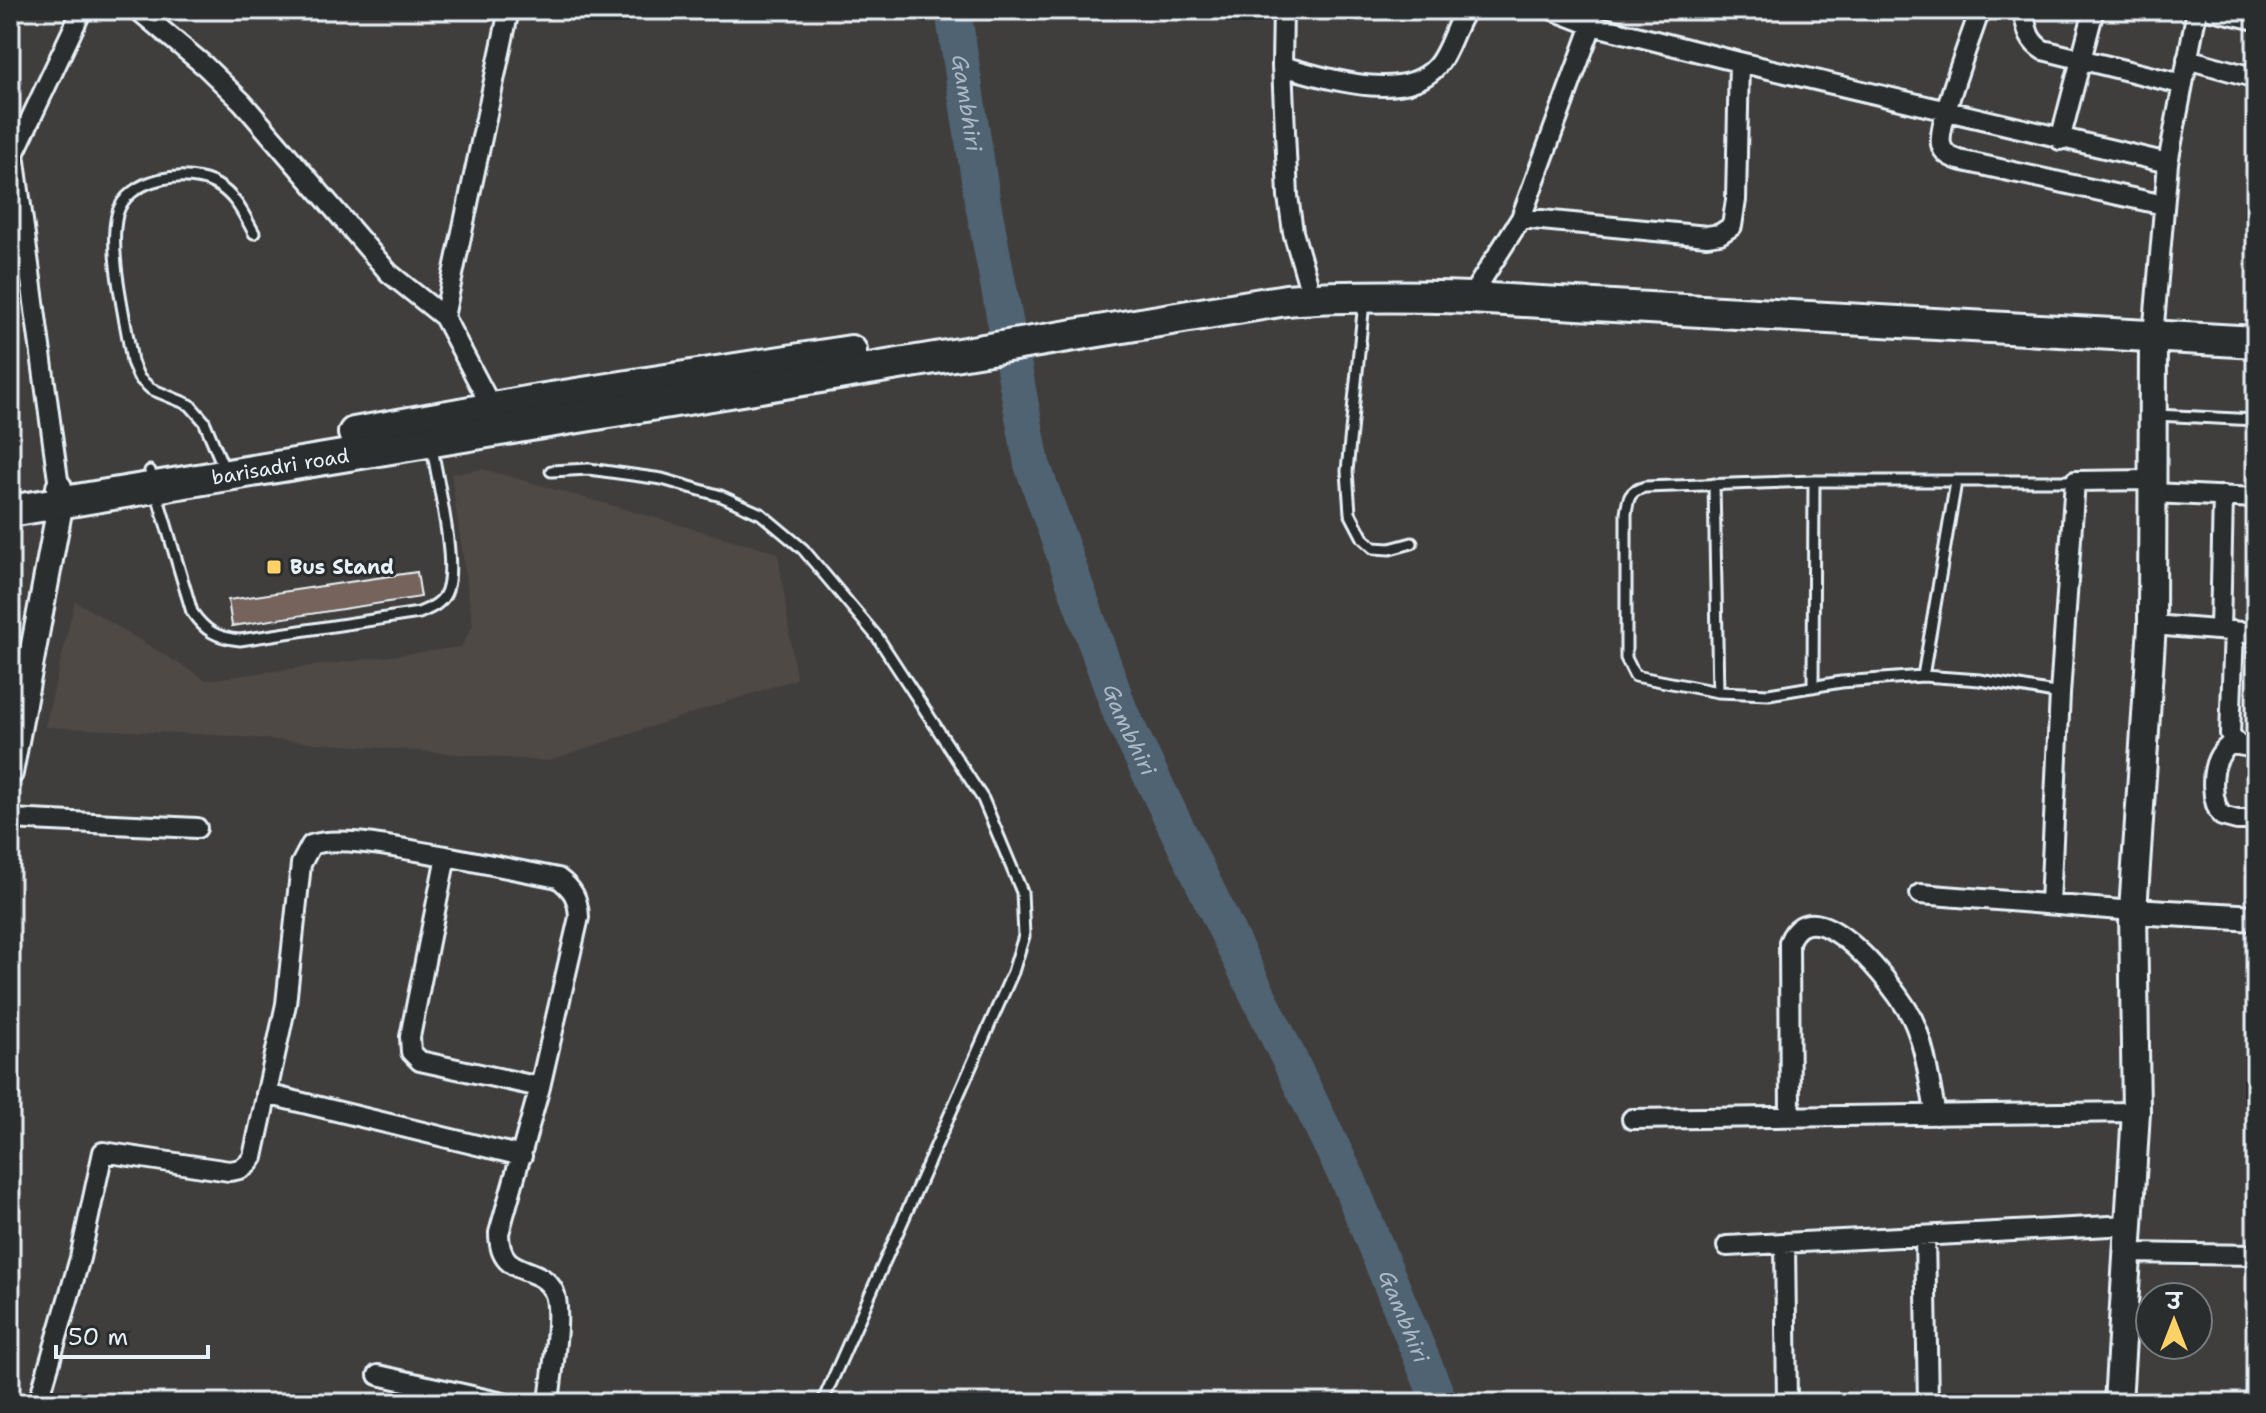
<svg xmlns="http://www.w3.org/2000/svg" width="2266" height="1413" font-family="'Shantell Sans','Playpen Sans Deva',sans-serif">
<rect width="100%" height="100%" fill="#403e3c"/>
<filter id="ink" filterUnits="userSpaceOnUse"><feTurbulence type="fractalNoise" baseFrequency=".0125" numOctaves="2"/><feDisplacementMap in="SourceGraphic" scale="16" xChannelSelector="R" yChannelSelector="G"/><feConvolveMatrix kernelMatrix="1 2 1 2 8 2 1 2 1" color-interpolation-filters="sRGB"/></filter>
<g filter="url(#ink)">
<!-- built -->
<path fill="#504945" d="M483 469 778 553 796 679 547 761 217 735 45 727 75 601 206 680 461 647 473 625 451 474Z"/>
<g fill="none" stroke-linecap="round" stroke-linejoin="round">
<!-- river -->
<path stroke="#506373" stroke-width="36" id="s1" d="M953 10 982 198 1032 464 1121 714 1349 1182 1440 1403"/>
</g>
<!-- building -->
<path fill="#74645b" stroke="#e8f1f8" stroke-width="2" d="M417 572 421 597 232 626 228 600Z"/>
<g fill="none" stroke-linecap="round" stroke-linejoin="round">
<!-- service casing -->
<g stroke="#e8f1f8" stroke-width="15">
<path id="service" d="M1364 302 1347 471 1350 513 1363 538 1374 548 1390 549 1412 543
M2156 415 2256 420
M150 471 192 612C205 631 217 638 240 640L419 613C431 608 443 603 447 590 457 561 437 480 432 447
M225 471 204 421 190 405 151 389 139 378 132 362C126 320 108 254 117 215 126 177 189 168 217 185 236 196 244 215 254 233
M551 471 589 469 662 479 721 496 761 514 803 549 878 638 983 799 1022 892 1024 936 1013 972 822 1403
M1714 484 1718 692
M1923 676 1956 482
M1813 687 1814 481
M2060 694 1980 680 1923 676 1841 682 1769 694 1718 692 1635 676 1626 658V514C1628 498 1629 491 1645 487L1814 481H2075"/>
</g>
<!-- minor casing -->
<g stroke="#e8f1f8" stroke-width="24">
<path id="minor" d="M138 10 205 66 242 102 389 273 444 317 492 408
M1283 10 1282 66C1323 77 1404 105 1437 66 1450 51 1454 27 1466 10
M1553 10 1592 25 1739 62 2168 163
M1980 10C1972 34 1937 124 1941 144 1943 154 1951 157 1959 160L2164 205
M2023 10C2027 28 2027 40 2043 50L2181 84
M2212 10 2256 20
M2187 59 2256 78
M1282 66 1288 196 1293 232 1307 280
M2060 140 2094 10
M1521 218 1707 236 1720 234 1732 226 1736 200 1739 62
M1470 298 1521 218 1592 25
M444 317 509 10
M2153 336 2168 163 2197 10
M59 487 14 154 82 10
M2153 493 2256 498
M2152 625 2256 633
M2220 630 2223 496
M2234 631 2230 734 2238 745 2256 748
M2234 741C2229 745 2223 750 2220 755 2210 771 2211 802 2222 816L2237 820H2256
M10 819 197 828
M446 856 558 878C573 889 578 898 579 917L540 1087 499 1233C499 1281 539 1261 554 1292 563 1311 551 1379 549 1403
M1920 894 2133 911
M2050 903 2060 694 2075 481 2152 480
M266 1094 522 1156
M1790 1117 1789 942C1814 881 1898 990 1912 1018 1926 1047 1929 1083 1936 1115
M1632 1119 2136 1112
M1925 1236 1928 1403
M1785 1244 1787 1403
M1727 1246 2129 1225
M2128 1253 2256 1255
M378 1375 503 1403
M38 1403 80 1258 103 1152 229 1171C241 1170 247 1167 253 1157L286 1004 301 864 311 845C342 834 411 851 446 856L410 1037 411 1052 420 1061 540 1087"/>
</g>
<!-- tertiary casing -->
<g stroke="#e8f1f8" stroke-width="30">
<path id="tertiary" d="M10 773 61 501 59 487
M2133 911 2256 918"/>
</g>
<!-- secondary casing -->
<g stroke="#e8f1f8" stroke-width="32">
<path id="secondary" d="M2118 1403 2136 1112 2133 911 2152 625 2153 336"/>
</g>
<!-- primary casing -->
<g stroke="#e8f1f8" stroke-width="36">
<g id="primary">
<path d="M354 433 532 401 851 351"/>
<path id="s2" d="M10 511 1286 300C1348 295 1408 296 1470 298L2256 342"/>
</g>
</g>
<!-- service -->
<use href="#service" stroke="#2a2d2e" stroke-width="9"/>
<!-- minor -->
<use href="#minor" stroke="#2a2d2e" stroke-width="18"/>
<!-- tertiary -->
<use href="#tertiary" stroke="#2a2d2e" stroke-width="24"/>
<!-- secondary -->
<use href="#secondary" stroke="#2a2d2e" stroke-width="26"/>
<!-- primary -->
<use href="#primary" stroke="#2a2d2e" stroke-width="30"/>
</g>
</g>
<!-- markers -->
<rect fill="#ffd166" stroke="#2a2d2e" stroke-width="3" x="266" y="559" width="16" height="16" rx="4"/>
<g text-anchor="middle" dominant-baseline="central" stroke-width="6" stroke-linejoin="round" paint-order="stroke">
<!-- street labels -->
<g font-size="20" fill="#e8f1f8" stroke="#2a2d2e">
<text stroke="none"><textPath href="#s2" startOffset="274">barisadri road</textPath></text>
</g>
<!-- poi labels -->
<g font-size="20" font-weight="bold" fill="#e8f1f8" stroke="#2a2d2e" text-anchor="start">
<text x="290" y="567">Bus Stand</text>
</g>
<!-- water labels -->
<g font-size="22" font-style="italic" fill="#abb8c3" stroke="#2a2d2e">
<text stroke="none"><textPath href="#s1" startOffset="94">Gambhiri</textPath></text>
<text stroke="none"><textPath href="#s1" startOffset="744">Gambhiri</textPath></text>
<text stroke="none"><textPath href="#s1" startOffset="1392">Gambhiri</textPath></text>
</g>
</g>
<!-- margin -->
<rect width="2266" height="1413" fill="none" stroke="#2a2d2e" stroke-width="40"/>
<rect x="20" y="20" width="2226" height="1373" fill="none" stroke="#e8f1f8" stroke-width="3" filter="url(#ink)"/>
<!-- north arrow -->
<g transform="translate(2174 1321)"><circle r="38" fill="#2a2d2e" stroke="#767b7f" stroke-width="2"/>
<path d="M0-6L14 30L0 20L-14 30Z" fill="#ffd166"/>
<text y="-12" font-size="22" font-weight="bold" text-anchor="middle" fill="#e8f1f8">उ</text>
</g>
<!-- scale -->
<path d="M56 1345v12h152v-12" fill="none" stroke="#e8f1f8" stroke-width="4"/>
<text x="68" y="1345" font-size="24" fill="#e8f1f8" stroke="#2a2d2e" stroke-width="6" paint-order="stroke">50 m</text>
</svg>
